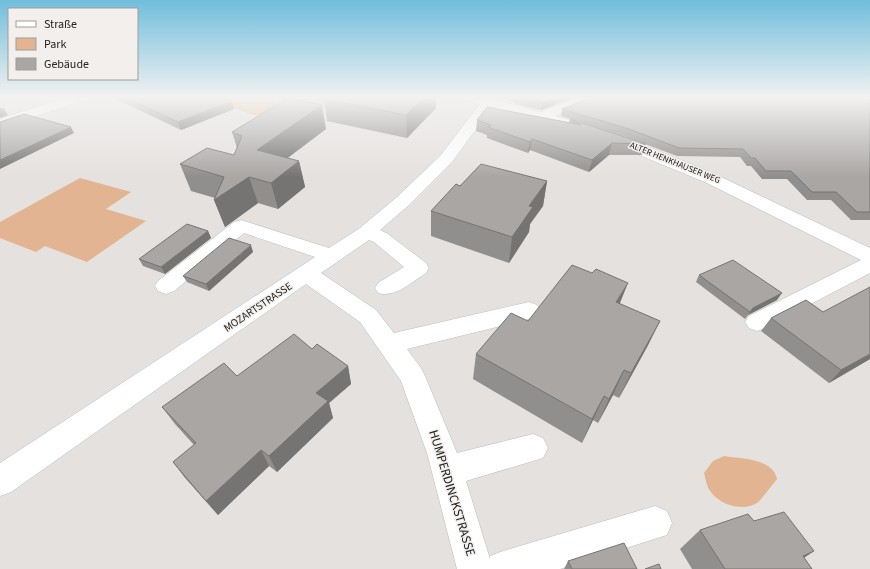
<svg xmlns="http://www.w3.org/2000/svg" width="870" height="569" font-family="'Source Sans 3',sans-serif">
<rect width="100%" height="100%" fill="#e5e1df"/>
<!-- green -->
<path fill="#e2b491" d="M232 97H336L298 123 249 114 221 102Z
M80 178 131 192 106 209 146 221 87 262 45 246 36 252 0 238V222Z
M724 456C741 459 773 458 777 479 772 485 762 499 757 503 740 513 714 503 707 485 706 481 705 477 704 473L713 461Z"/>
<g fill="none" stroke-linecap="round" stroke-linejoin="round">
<!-- minor casing -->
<g stroke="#bdbab7" stroke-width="1">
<path id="minor" d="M66 97H86L85 100 0 128V119Z
M464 97H486L540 112 579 97H598L597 100 555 116 585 125 587 128 585 131 580 132 492 107 452 162 409 205 380 230 388 234 426 263 429 268 426 273C412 282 395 298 378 293L375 288 378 283 404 267 374 242 369 240 321 273 376 310 394 333 529 302 537 305 541 311 537 317 407 349 421 368 425 376 457 453 533 434 543 438 548 448 543 458 466 481 490 559V556L503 551 655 506 667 511 672 523 667 535 560 569H457L427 453 401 381 360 322 306 284 11 492 0 496V463L315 257 244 233 174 291 166 294 158 291 155 286 158 281 234 222 241 220 329 248 360 228 397 197 440 156 480 104 465 100Z
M615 135 654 149 719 176 870 248V273L765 328 757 331 749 328 745 322 749 316 861 260 707 183 610 143 607 140 610 137Z"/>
</g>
<!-- minor -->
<use href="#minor" fill="#fff" fill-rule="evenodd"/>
</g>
<!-- wall -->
<path fill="#918f8d" d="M112 97H216L232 101 234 109 181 130Z
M504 97H574L541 110 516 104Z
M870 97V220H851L831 200H807L787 179H762L751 166H747L740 157 677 156 645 144 642 155H609L589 172 530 150 528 153 487 138V135L476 131 477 120 569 122 570 119 641 142 627 137 561 116 562 109Z
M324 99 436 108 407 138 327 121Z
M326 129 288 158 299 161 305 187 278 209 258 203 225 227 214 200 215 198 191 191 180 164 234 155 237 148 232 132Z
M547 181 543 206 530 224 529 232 509 263 431 236V211L460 186Z
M208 231 211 238 165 274 143 266 139 259Z
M253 252 209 291 187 282 183 276Z
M699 275 777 300 748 315 745 319 696 282Z
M620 304 660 321 647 347 619 398 613 395 598 423 593 420 582 443 473 379 476 354 528 321Z
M771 318 870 359 829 383 761 331Z
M312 349 348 366 351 384 329 403 333 418 277 472 269 466 218 515 185 478 173 462 194 445 175 424 162 407 237 376Z
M754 521 814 551 804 558 812 569H692L680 549 700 530Z
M568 561 637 569H564Z"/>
<!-- shaded-wall -->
<path fill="#767473" d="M425 97H436V108L407 138 406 115Z
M558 97H574L541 110 542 103Z
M232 101 234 109 181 130 178 122Z
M322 105 326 129 264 175 257 150Z
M4 109 8 115 0 118V110Z
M71 127 74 133 0 169V160Z
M532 139 530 150 528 153 530 142Z
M612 143 609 155 589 172 592 160Z
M299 161 305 187 278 209 271 183Z
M249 177 258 203 225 227 214 200Z
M547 181 543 206 530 224 529 232 509 263 512 237 529 206Z
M208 231 211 238 165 274 161 267Z
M251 245 253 252 209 291 206 284Z
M628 283 618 308 616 302Z
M782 293 777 300 748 315 745 319 753 308Z
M660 321 647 347 619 398 631 373Z
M870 354V359L829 383 841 370Z
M348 366 351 384 329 403 333 418 277 472 269 456 316 393Z
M624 370 613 395 598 423 609 399Z
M604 396 593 420 582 443 592 419Z
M261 450 269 466 218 515 206 501Z
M814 551 786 569 803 556Z"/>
<!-- building -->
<path fill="#a9a6a4" stroke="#767473" d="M125 97H216L232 101 178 122Z
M326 97H425L406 115 324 99Z
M519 97H558L542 103Z
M592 97H870V212H857L836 192H812L791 171H766L755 158H751L743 149 679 148 629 129 562 109Z
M288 98 322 105 257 150 299 161 271 183 249 177 214 200 224 177 180 164 207 148 234 155 242 136 232 132Z
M487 107 581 125 570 119 646 144 612 143 592 160 532 139 530 142 488 127 491 125 477 120Z
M0 108 4 109 0 110Z
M24 114 71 127 0 160V122Z
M481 164 547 181 529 206 533 207 512 237 431 211 456 184 460 186Z
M187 224 208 231 161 267 139 259Z
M229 238 251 245 206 284 183 276Z
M733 260 782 293 753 308 750 312 699 275Z
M572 265 592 273 596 269 628 283 616 302 660 321 631 373 624 370 609 399 604 396 592 419 476 354 511 313 528 321Z
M870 287V354L841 370 771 318 806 300 823 312Z
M294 334 312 349 317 344 348 366 316 393 328 401 269 456 261 450 206 501 173 462 196 443 162 407 224 363 237 376Z
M784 512 814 551 803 556 812 569H725L700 530 748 514 754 521Z
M624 543 637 569H572L568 561Z
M659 564 661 569H645Z"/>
<!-- sky -->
<linearGradient id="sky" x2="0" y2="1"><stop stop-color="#70bddc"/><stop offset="0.55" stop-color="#f3f2f1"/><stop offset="1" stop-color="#f3f2f1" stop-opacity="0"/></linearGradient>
<rect width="870" height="177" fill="url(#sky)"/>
<g text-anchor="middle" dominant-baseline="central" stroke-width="3" stroke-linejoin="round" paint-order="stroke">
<!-- far-street labels -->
<g font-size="9" fill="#252423" stroke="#f2efec">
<text transform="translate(675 163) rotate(22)">ALTER HENKHAUSER WEG</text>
</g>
<!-- street labels -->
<g font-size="11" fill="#252423" stroke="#f2efec">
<text transform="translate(258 307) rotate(-34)">MOZARTSTRASSE</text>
</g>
<!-- near-street labels -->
<g font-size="13" fill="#252423" stroke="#f2efec">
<text transform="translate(452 493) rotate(73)">HUMPERDINCKSTRASSE</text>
</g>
</g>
<!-- legend -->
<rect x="8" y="8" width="130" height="72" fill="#f2efec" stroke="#a09e9c"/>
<rect x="16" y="21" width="20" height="6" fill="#ffffff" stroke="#a09e9c"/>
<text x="44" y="28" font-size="12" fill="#252423">Straße</text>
<rect x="16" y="38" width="20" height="12" fill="#e2b491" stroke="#a09e9c"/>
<text x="44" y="48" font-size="12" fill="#252423">Park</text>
<rect x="16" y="58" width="20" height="12" fill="#a9a6a4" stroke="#a09e9c"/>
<text x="44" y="68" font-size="12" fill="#252423">Gebäude</text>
</svg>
